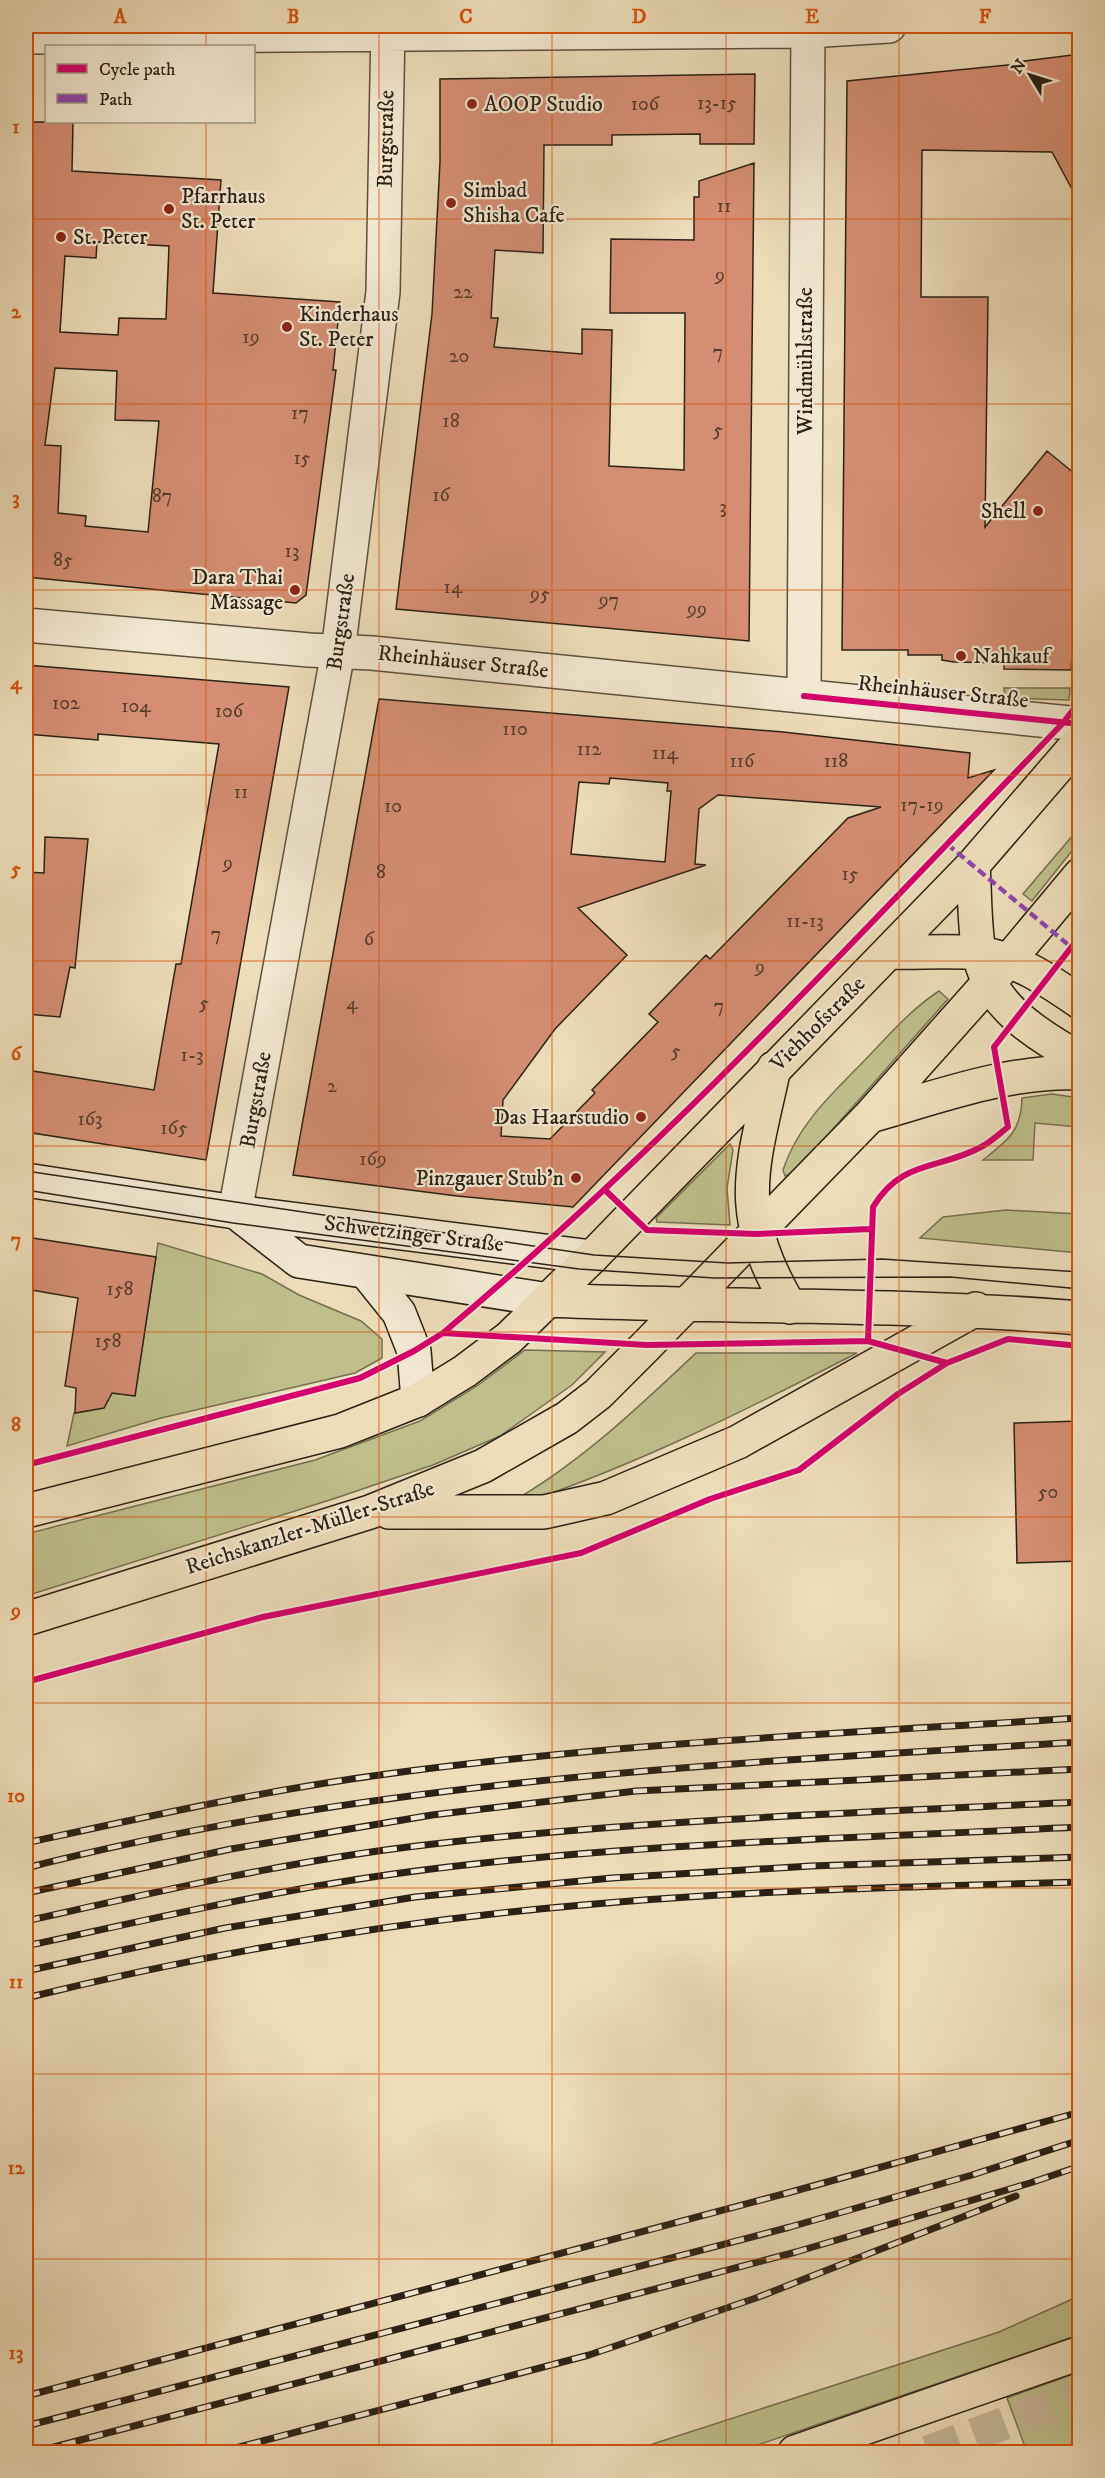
<svg xmlns="http://www.w3.org/2000/svg" width="1105" height="2478" font-family="'IM FELL DW Pica',serif">
<rect width="100%" height="100%" fill="#edddb9"/>
<filter id="stains"><feTurbulence type="fractalNoise" baseFrequency=".00333" numOctaves="4"/><feColorMatrix values="0 0 0 0 .2 0 0 0 0 .09 0 0 0 0 .02 0 0 0 .5 -.17"/></filter>
<radialGradient id="worn" r=".72"><stop offset=".6" stop-color="#630" stop-opacity="0"/><stop offset="1" stop-color="#630" stop-opacity=".3"/></radialGradient>
<!-- green -->
<path fill="#bebf8b" stroke="#747050" stroke-width="1.5" d="M1004 688H1070L1069 700 1005 698Z
M1079 828V842L1032 901 1023 894Z
M939 991 948 999 795 1172 785 1176 783 1170C798 1124 832 1094 865 1060 889 1035 910 1010 939 991Z
M1052 1094 1079 1098V1127L1035 1123 1033 1160H983C1008 1140 1021 1132 1022 1098Z
M730 1144 733 1150 727 1188 730 1225 657 1222 656 1218Z
M1006 1210 1079 1214V1253L920 1238 943 1217Z
M158 1243 262 1274 299 1295 361 1321 382 1339V1358L355 1373 161 1418 67 1446 74 1413 103 1408 112 1393 135 1396Z
M525 1350 605 1352 572 1385 500 1436 433 1465 336 1498 26 1596V1534L315 1460 420 1421 477 1386Z
M696 1353H857C750 1408 643 1462 529 1501L520 1497C585 1458 641 1405 696 1353Z
M1079 2296V2335L737 2452H628L999 2332Z
M1079 2372V2452H1027L1007 2398Z"/>
<!-- building -->
<path fill="#d58e73" stroke="#2a2114" stroke-width="1.5" fill-rule="evenodd" d="M1080 54V204L1052 152 922 150 921 297H988L985 527 1047 451 1080 478V585L1077 584 1071 670 1004 669V663L954 662 942 660V655H908V650H842L847 81 1018 64 1017 62Z
M755 74 754 144H700V134L612 135V145H544L543 253 495 250 491 318H498L494 347 582 354V329L612 330 609 466 684 470 685 313H610L611 239 694 240V197H699V181L754 163 749 641 396 609 432 314 440 162V79Z
M26 122H73L72 171 221 180 213 293 340 302 333 370H336L306 595 296 603 26 577ZM97 242 169 246 166 319 119 318 118 335 60 332 65 256 96 258ZM55 368 117 371 115 420 159 421 148 532 85 526 86 516 58 513 61 446 45 445Z
M26 665 289 687 206 1160 26 1132V1070L154 1090 176 964H181L219 744 98 734V740L26 734Z
M379 699 783 732 970 753 968 778 994 770 573 1207 457 1196 293 1175ZM610 778 668 783 667 791H671L665 862 571 854 579 782 609 784ZM718 795 881 807 848 818 710 959 706 955 649 1014 658 1022 592 1090 595 1093 550 1139 501 1136 503 1100 555 1029 627 955 578 908 706 865 695 864 699 809Z
M45 837 88 839 75 968 70 967 60 1017 26 1014V872L44 873Z
M26 1237 156 1257 135 1396 112 1393 104 1408 75 1413 76 1388 65 1386 78 1298 26 1289Z
M1080 1421V1561L1017 1563 1014 1423Z"/>
<g fill="none" stroke-linecap="round" stroke-linejoin="round">
<!-- primary-tunnel -->
<path stroke="#c6b798" stroke-width="33" stroke-dasharray="33 16" stroke-linecap="butt" d="M928 2452 1080 2395"/>
<!-- street casing -->
<g stroke="#5b503d" stroke-width="36">
<path id="street" d="M26 37 808 31 889 26
M26 625 309 650 372 653 1080 724
M804 696 808 26
M235 1212 338 652 383 292 388 26"/>
</g>
<!-- secondary casing -->
<g stroke="#2a2114" stroke-width="36">
<path id="secondary" d="M26 1180 235 1212 592 1257
M237 1213 299 1261 549 1300
M366 1272 399 1313 414 1351 418 1400"/>
</g>
<!-- primary casing -->
<g stroke="#2a2114" stroke-width="36">
<path id="primary" d="M973 865C975 893 974 924 979 952 988 1005 1037 1035 1080 1059
M889 952C918 953 950 950 979 953 1016 958 1049 981 1080 1002
M774 1068C752 1170 733 1210 790 1307
M870 1116C938 1097 1008 1070 1080 1073
M549 1300C726 1308 903 1303 1080 1318
M26 1511 340 1431 418 1400 465 1371 509 1338 594 1255 973 865 1080 741
M389 1512H544L606 1498 738 1442 976 1309
M26 1619 370 1512 483 1466 567 1418 598 1394 647 1345 870 1116 1009 960 1080 875
M795 2452 1080 2353"/>
</g>
<!-- street -->
<use href="#street" stroke="#f3e9d2" stroke-width="33"/>
<!-- secondary -->
<use href="#secondary" stroke="#f3e9d2" stroke-width="33"/>
<!-- primary -->
<use href="#primary" stroke="#edddb9" stroke-width="33"/>
<!-- tram -->
<path stroke="#2a2114" stroke-width="1.5" d="M26 1171 594 1255 728 1263 882 1259 1080 1272
M26 1190 233 1223 579 1269 714 1278 950 1277 1080 1289"/>
<!-- rail casing -->
<g stroke="#2a2114" stroke-width="7">
<path id="rail" d="M26 1843C145 1817 266 1790 387 1774 617 1743 849 1733 1080 1718
M26 1868C369 1780 727 1763 1080 1742
M26 1893 231 1849 432 1815 636 1791 1080 1769
M26 1921C152 1893 280 1863 408 1847 631 1820 856 1813 1080 1802
M26 1946C152 1919 279 1889 408 1872 630 1843 856 1838 1080 1827
M26 1971 225 1928 415 1897 612 1878 811 1866 1080 1857
M26 1998C209 1953 395 1921 583 1905 748 1890 914 1887 1080 1882
M26 2396 791 2192 1080 2112
M26 2426 790 2227 972 2175 1080 2140
M35 2452 796 2252 1030 2183 1080 2166
M220 2452 589 2355 756 2298 1016 2196"/>
</g>
<!-- rail -->
<use href="#rail" stroke="#f3e9d2" stroke-width="4.5" stroke-dasharray="14" stroke-linecap="butt"/>
<!-- quiet -->
<path stroke="#8e44ad" stroke-width="4.5" stroke-dasharray="9 4.5" stroke-linecap="butt" d="M947 844 1071 947"/>
<!-- cycleway casing -->
<g stroke="#f3e9d2" stroke-width="10">
<path id="cycleway" d="M804 696 1080 724
M606 1191 647 1230 756 1234 870 1229
M443 1333 647 1345 868 1341 947 1363
M868 1341 873 1207C902 1159 939 1170 981 1147 991 1142 999 1134 1008 1127L994 1047 1080 936
M26 1465 360 1378 414 1351 443 1333C665 1147 862 932 1063 723L1080 701
M26 1682 263 1617 581 1553 710 1499 799 1470 898 1394 947 1363 1008 1339 1080 1346"/>
</g>
<!-- cycleway -->
<use href="#cycleway" stroke="#d6006c" stroke-width="6"/>
</g>
<!-- grid -->
<path fill="none" stroke="#d5530d" stroke-width="1.5" stroke-opacity="0.55" d="M206 26V46M379 26V2452M552 26V2452M726 26V2452M899 26V2452M206 122V2452M26 219H1080M26 404H1080M26 590H1080M26 775H1080M26 961H1080M26 1146H1080M26 1332H1080M26 1517H1080M26 1703H1080M26 1888H1080M26 2074H1080M26 2259H1080"/>
<!-- markers -->
<g fill="#8f2418" stroke="#f3e9d2" stroke-width="2">
<circle cx="472" cy="104" r="6"/>
<circle cx="451" cy="203" r="6"/>
<circle cx="169" cy="209" r="6"/>
<circle cx="61" cy="237" r="6"/>
<circle cx="287" cy="327" r="6"/>
<circle cx="1038" cy="511" r="6"/>
<circle cx="295" cy="590" r="6"/>
<circle cx="961" cy="656" r="6"/>
<circle cx="641" cy="1117" r="6"/>
<circle cx="576" cy="1178" r="6"/>
</g>
<g text-anchor="middle" dominant-baseline="central" stroke-width="4.5" stroke-linejoin="round" paint-order="stroke">
<!-- number labels -->
<g font-size="20" fill="#553c2c">
<text x="717" y="103">13-15</text>
<text x="645" y="104">106</text>
<text x="724" y="206">11</text>
<text x="720" y="275">9</text>
<text x="463" y="292">22</text>
<text x="251" y="337">19</text>
<text x="718" y="352">7</text>
<text x="459" y="356">20</text>
<text x="300" y="413">17</text>
<text x="451" y="421">18</text>
<text x="718" y="430">5</text>
<text x="302" y="458">15</text>
<text x="441" y="495">16</text>
<text x="162" y="496">87</text>
<text x="723" y="507">3</text>
<text x="292" y="551">13</text>
<text x="63" y="560">85</text>
<text x="453" y="587">14</text>
<text x="540" y="594">95</text>
<text x="609" y="600">97</text>
<text x="697" y="609">99</text>
<text x="66" y="703">102</text>
<text x="136" y="706">104</text>
<text x="229" y="711">106</text>
<text x="515" y="729">110</text>
<text x="589" y="749">112</text>
<text x="665" y="753">114</text>
<text x="742" y="761">116</text>
<text x="836" y="761">118</text>
<text x="241" y="792">11</text>
<text x="922" y="805">17-19</text>
<text x="393" y="806">10</text>
<text x="228" y="863">9</text>
<text x="381" y="872">8</text>
<text x="850" y="874">15</text>
<text x="805" y="921">11-13</text>
<text x="216" y="934">7</text>
<text x="369" y="939">6</text>
<text x="760" y="967">9</text>
<text x="204" y="1003">5</text>
<text x="352" y="1003">4</text>
<text x="719" y="1006">7</text>
<text x="676" y="1051">5</text>
<text x="192" y="1055">1-3</text>
<text x="332" y="1086">2</text>
<text x="90" y="1119">163</text>
<text x="174" y="1128">165</text>
<text x="373" y="1159">169</text>
<text x="120" y="1289">158</text>
<text x="108" y="1341">158</text>
<text x="1048" y="1492">50</text>
</g>
<!-- poi labels -->
<g font-size="22" fill="#2a2114" stroke="#f3e9d2" text-anchor="start">
<text x="484" y="104">AOOP Studio</text>
<text x="463" y="190">Simbad<tspan x="463" dy="25">Shisha Cafe</tspan></text>
<text x="181" y="196">Pfarrhaus<tspan x="181" dy="25">St. Peter</tspan></text>
<text x="73" y="237">St. Peter</text>
<text x="299" y="314">Kinderhaus<tspan x="299" dy="25">St. Peter</tspan></text>
<text x="1026" y="511" text-anchor="end">Shell</text>
<text x="283" y="577" text-anchor="end">Dara Thai<tspan x="283" dy="25">Massage</tspan></text>
<text x="973" y="656">Nahkauf</text>
<text x="629" y="1117" text-anchor="end">Das Haarstudio</text>
<text x="564" y="1178" text-anchor="end">Pinzgauer Stub'n</text>
</g>
<!-- street labels -->
<g font-size="22" fill="#2a2114" stroke="#f3e9d2">
<text transform="translate(386 139) rotate(-89)">Burgstraße</text>
<text transform="translate(805 361) rotate(-90)">Windmühlstraße</text>
<text transform="translate(341 622) rotate(-82)">Burgstraße</text>
<text transform="translate(463 662) rotate(6)">Rheinhäuser Straße</text>
<text transform="translate(943 692) rotate(6)">Rheinhäuser Straße</text>
<text transform="translate(818 1024) rotate(-45)">Viehhofstraße</text>
<text transform="translate(256 1100) rotate(-80)">Burgstraße</text>
<text transform="translate(414 1234) rotate(7)">Schwetzinger Straße</text>
<text transform="translate(310 1528) rotate(-18)">Reichskanzler-Müller-Straße</text>
</g>
</g>
<!-- margin -->
<rect width="1105" height="2478" fill="none" stroke="#edddb9" stroke-width="66"/>
<!-- legend -->
<rect x="45" y="45" width="210" height="78" fill="#f3e9d2" stroke="#a39986" stroke-width="1.5"/>
<rect x="57" y="64" width="30" height="9" fill="#d6006c" stroke="#a39986" stroke-width="1.5"/>
<text x="99" y="75" font-size="18" fill="#2a2114">Cycle path</text>
<rect x="57" y="94" width="30" height="9" fill="#8e44ad" stroke="#a39986" stroke-width="1.5"/>
<text x="99" y="105" font-size="18" fill="#2a2114">Path</text>
<!-- north arrow -->
<g transform="translate(1030 75) rotate(308)" stroke="#f3e9d2" stroke-width="4.5" paint-order="stroke">
<path d="M0-4.5L10 22L0 15L-10 22Z" fill="#2a2114"/>
<text y="-9" font-size="16" font-weight="bold" text-anchor="middle" fill="#2a2114">N</text>
</g>
<rect x="33" y="33" width="1039" height="2412" fill="none" stroke="#d5530d" stroke-width="2"/>
<g font-size="20" text-anchor="middle" font-weight="bold" fill="#d5530d">
<text x="120" y="23">A</text>
<text x="293" y="23">B</text>
<text x="466" y="23">C</text>
<text x="639" y="23">D</text>
<text x="812" y="23">E</text>
<text x="985" y="23">F</text>
<text x="16" y="133">1</text>
<text x="16" y="318">2</text>
<text x="16" y="504">3</text>
<text x="16" y="689">4</text>
<text x="16" y="875">5</text>
<text x="16" y="1060">6</text>
<text x="16" y="1246">7</text>
<text x="16" y="1431">8</text>
<text x="16" y="1617">9</text>
<text x="16" y="1802">10</text>
<text x="16" y="1988">11</text>
<text x="16" y="2174">12</text>
<text x="16" y="2359">13</text>
</g>
<rect width="100%" height="100%" filter="url(#stains)"/>
<rect width="100%" height="100%" fill="url(#worn)"/>
</svg>
